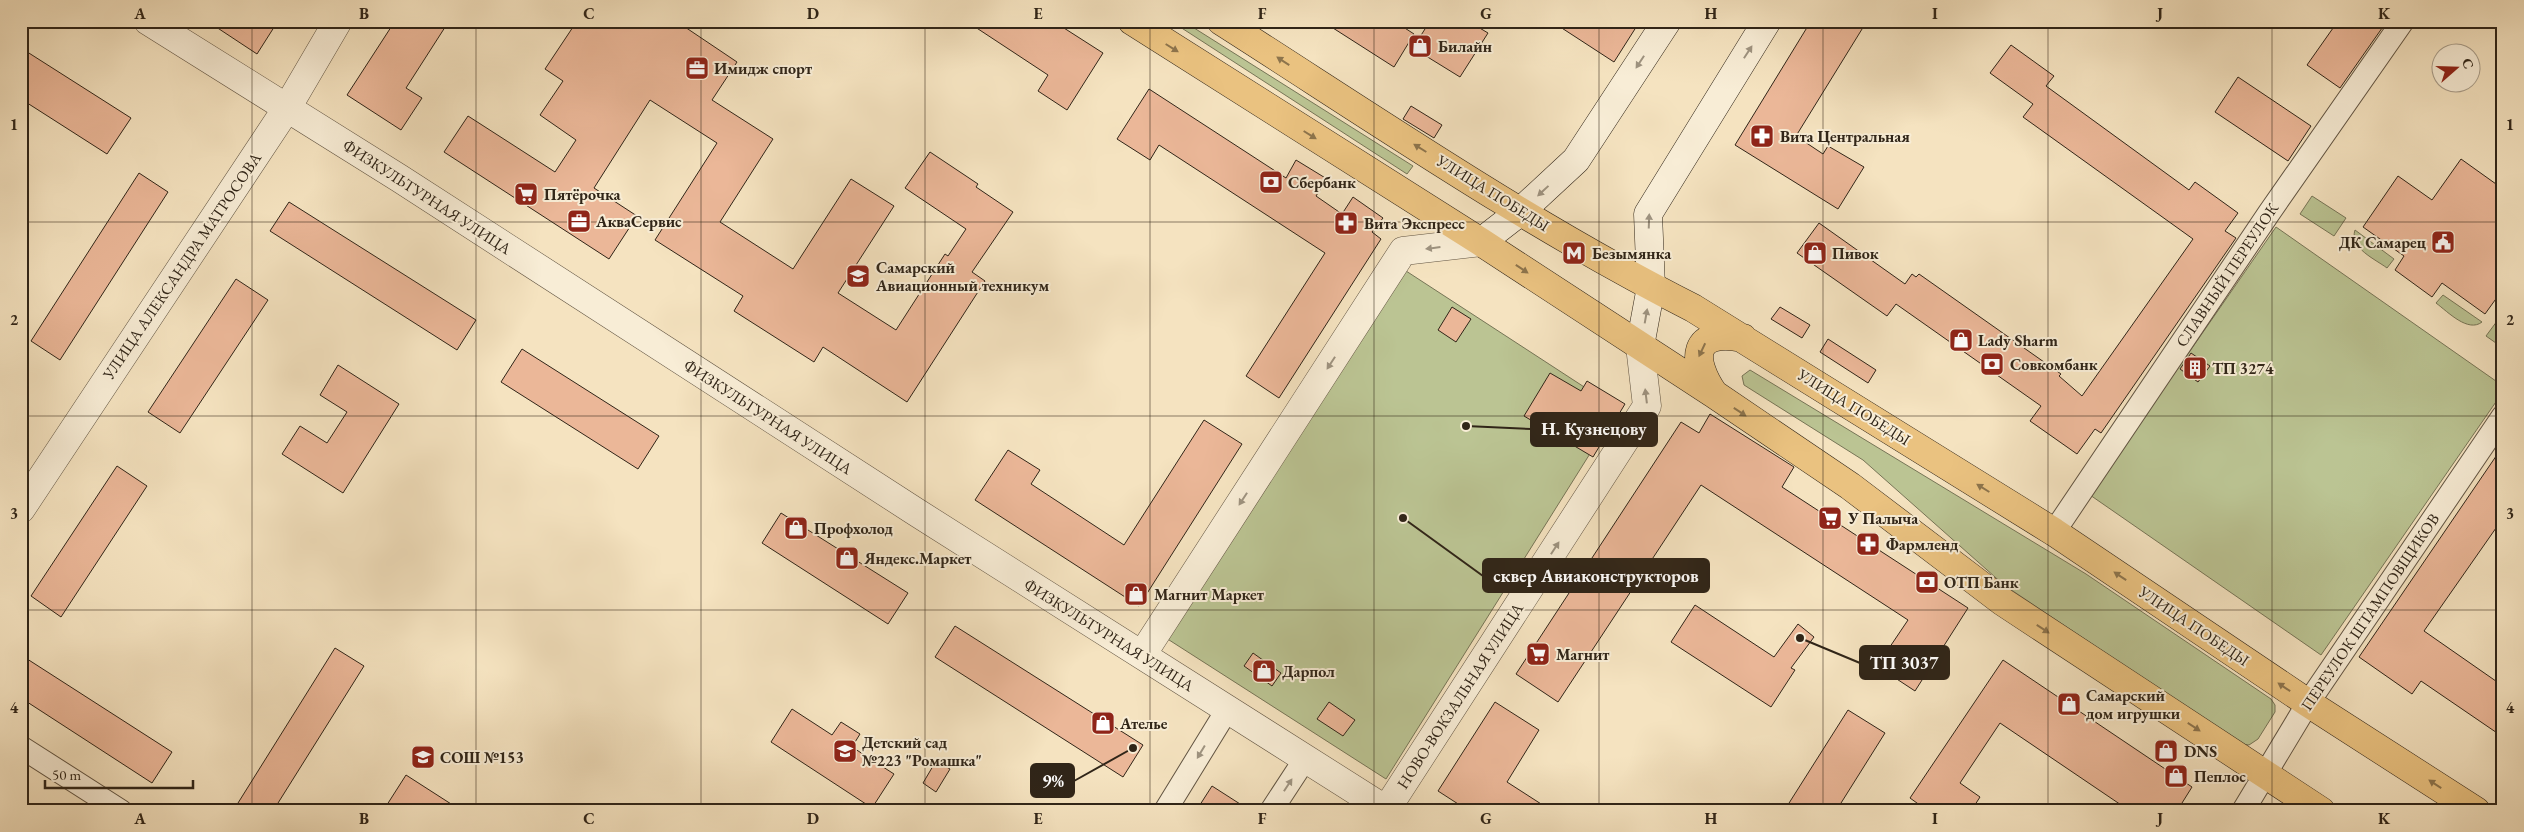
<svg xmlns="http://www.w3.org/2000/svg" width="2524" height="832" font-family="'EB Garamond',serif">
<rect width="100%" height="100%" fill="#f5e3c0"/>
<filter id="stains"><feTurbulence type="fractalNoise" baseFrequency=".004" numOctaves="4"/><feColorMatrix values="0 0 0 0 .2 0 0 0 0 .09 0 0 0 0 .02 0 0 0 .5 -.17"/></filter>
<radialGradient id="worn" r=".72"><stop offset=".6" stop-color="#630" stop-opacity="0"/><stop offset="1" stop-color="#630" stop-opacity=".3"/></radialGradient>
<!-- green -->
<path fill="#bbc493" stroke="#767456" d="M1179 21H1183L1413 166 1407 174 1177 25Z
M2312 196 2346 218 2334 236 2300 214Z
M2276 227 2503 386 2500 396 2321 655 2090 495Z
M2355 230 2394 259 2387 268C2375 259 2349 248 2355 230Z
M1403 269 1618 409 1386 779 1166 638Z
M2443 295 2482 322C2468 333 2448 312 2436 303Z
M2503 313V348L2486 336Z
M1750 370 2086 574 2271 699 2275 705V712L2258 739 2249 745 2241 744 2004 585 1863 460 1744 385 1742 376Z"/>
<!-- building -->
<path fill="#ebb798" stroke="#302518" d="M207 21H278L257 54Z
M395 21H449L406 88 422 98 401 130 347 95Z
M577 21H676L737 62 712 100 773 139 720 222 793 269 851 179 894 206 838 293 896 330 945 254 948 256 966 229 905 188 930 152 978 184 976 187 1013 212 972 272 985 281 907 402 823 347 814 362 734 311 743 296 655 240 717 143 650 100 594 188 637 216 609 259 444 152 468 116 555 172 576 140 540 115 563 81 545 69Z
M966 21H1053L1103 53 1067 110 1038 91 1048 75Z
M1322 21H1394L1414 34 1394 67Z
M1430 21H1468L1488 33 1460 77 1413 48Z
M1551 21H1640L1614 62Z
M1811 21H1867L1796 136 1823 154 1828 146 1864 167 1838 209 1735 145Z
M2338 21H2387L2340 88 2307 65Z
M2011 45 2054 76 2046 86 2189 190 2195 182 2238 213 2225 231 2236 238 2101 433 2095 429 2077 454 2030 421 2041 406 1896 304 1887 316 1797 253 1819 223 1905 284 1912 274 1916 277 1919 274 2061 374 2059 376 2082 396 2193 239 2023 117 2033 104 1990 73Z
M21 48 131 118 107 154 21 99Z
M2238 77 2311 126 2288 161 2215 112Z
M1149 89 1286 178 1296 160 1327 179 1316 196 1342 214 1353 197 1383 218 1372 232 1381 239 1279 398 1246 376 1325 253 1159 145 1150 160 1117 139Z
M1411 106 1442 125 1434 138 1403 119Z
M2461 159 2503 189V289L2485 314 2442 283 2432 297 2395 270 2404 256 2363 227 2398 176 2432 200Z
M139 173 168 192 60 360 31 341Z
M289 202 476 320 457 350 270 231Z
M236 279 268 300 180 433 148 412Z
M1452 307 1471 319 1456 342 1438 330Z
M1780 307 1810 325 1802 338 1771 319Z
M1828 339 1876 370 1868 383 1820 352Z
M522 349 659 436 638 469 501 382Z
M2191 353 2210 366 2198 382 2180 369Z
M338 365 399 404 343 493 282 454 300 426 327 443 347 412 320 395Z
M1550 373 1581 391 1587 381 1625 404 1593 457 1524 416Z
M1710 414 1794 467 1782 487 1968 608 1915 691 1877 666 1908 620 1701 485 1558 702 1516 674 1681 422 1699 433Z
M1204 420 1242 444 1139 606 975 500 1008 450 1040 470 1031 484 1124 545Z
M2503 446V518L2424 631 2503 686V737L2421 681 2412 694 2359 657Z
M117 466 147 486 61 617 31 596Z
M781 513 908 593 888 624 762 543Z
M1695 605 1774 657 1798 624 1814 637 1791 668 1795 670 1771 707 1671 642Z
M955 626 1143 745 1123 777 935 657Z
M335 648 364 666 273 811H233Z
M1253 653 1281 673 1272 686 1244 666Z
M21 655 172 752 152 783 21 698Z
M2003 660 2192 787 2177 811H2130L2000 723 1960 783 1980 797 1971 811H1928L1910 798Z
M1329 702 1355 720 1343 736 1317 719Z
M1495 702 1539 730 1507 782 1552 811H1469L1438 791Z
M792 709 832 735 841 722 860 734 852 747 894 774 872 808 771 742Z
M1848 710 1885 733 1836 811H1784Z
M936 761 950 769 936 792 923 783Z
M406 775 462 811H383Z
M1212 786 1251 811H1196Z"/>
<g fill="none" stroke-linecap="round" stroke-linejoin="round">
<!-- minor casing -->
<g stroke="#615442" stroke-width="24">
<path id="minor" d="M2054 532 2269 213 2403 21
M21 747 121 811
M1165 811 1227 710
M1271 811 1305 759
M2243 811 2308 703 2503 416"/>
</g>
<!-- tertiary casing -->
<g stroke="#615442" stroke-width="29">
<path id="tertiary" d="M148 21 399 178 916 512 1388 811
M21 509 287 108 338 21
M1142 655 1403 251 1481 242
M1386 810 1647 406 1640 346"/>
</g>
<!-- secondary casing -->
<g stroke="#302518" stroke-width="29">
<path id="secondary" d="M1481 242 1521 211 1576 160 1667 21
M1640 346 1651 287 1648 214 1767 21"/>
</g>
<!-- primary casing -->
<g stroke="#302518" stroke-width="29">
<path id="primary" d="M1132 21 1481 242 1714 394 1850 486 2003 602 2321 811
M1221 21C1376 120 1529 225 1693 308L2054 532 2308 703 2476 811
M1714 394C1690 359 1692 328 1743 338"/>
</g>
<!-- minor -->
<use href="#minor" stroke="#f8edd6" stroke-width="22"/>
<!-- tertiary -->
<use href="#tertiary" stroke="#f8edd6" stroke-width="28"/>
<!-- secondary -->
<use href="#secondary" stroke="#f8edd6" stroke-width="28"/>
<!-- primary -->
<use href="#primary" stroke="#eac280" stroke-width="28"/>
</g>
<!-- one-way arrows -->
<defs><path id="oneway-solid" d="M-6-.8H1V-3.2L6.5 0L1 3.2V.8H-6Z" transform="scale(1.25)"/></defs>
<g fill="#8d744c">
<use href="#oneway-solid" transform="translate(1172 48) rotate(32)"/>
<use href="#oneway-solid" transform="translate(1283 61) rotate(-147)"/>
<use href="#oneway-solid" transform="translate(1310 135) rotate(32)"/>
<use href="#oneway-solid" transform="translate(1420 148) rotate(-148)"/>
<use href="#oneway-solid" transform="translate(1522 269) rotate(34)"/>
<use href="#oneway-solid" transform="translate(1702 350) rotate(115)"/>
<use href="#oneway-solid" transform="translate(1740 412) rotate(34)"/>
<use href="#oneway-solid" transform="translate(1983 488) rotate(-148)"/>
<use href="#oneway-solid" transform="translate(2120 576) rotate(-146)"/>
<use href="#oneway-solid" transform="translate(2043 629) rotate(33)"/>
<use href="#oneway-solid" transform="translate(2284 687) rotate(-146)"/>
<use href="#oneway-solid" transform="translate(2194 727) rotate(33)"/>
<use href="#oneway-solid" transform="translate(2435 784) rotate(-147)"/>
</g>
<g fill="#9e9380">
<use href="#oneway-solid" transform="translate(1748 52) rotate(-57)"/>
<use href="#oneway-solid" transform="translate(1640 62) rotate(123)"/>
<use href="#oneway-solid" transform="translate(1543 191) rotate(137)"/>
<use href="#oneway-solid" transform="translate(1649 221) rotate(-88)"/>
<use href="#oneway-solid" transform="translate(1433 248) rotate(173)"/>
<use href="#oneway-solid" transform="translate(1646 316) rotate(-80)"/>
<use href="#oneway-solid" transform="translate(1331 363) rotate(123)"/>
<use href="#oneway-solid" transform="translate(1646 396) rotate(-97)"/>
<use href="#oneway-solid" transform="translate(1243 499) rotate(123)"/>
<use href="#oneway-solid" transform="translate(1555 548) rotate(-57)"/>
<use href="#oneway-solid" transform="translate(1201 752) rotate(121)"/>
<use href="#oneway-solid" transform="translate(1288 785) rotate(-57)"/>
</g>
<!-- grid -->
<path fill="none" stroke="#302518" stroke-width="1" stroke-opacity="0.55" d="M252 21V811M476 21V811M701 21V811M925 21V811M1150 21V811M1374 21V811M1599 21V811M1823 21V811M2048 21V811M2272 21V811M21 222H2503M21 416H2503M21 610H2503"/>
<!-- icons -->
<defs>
<g id="shop-square" transform="scale(1.25)"><rect x="-9" y="-9" width="18" height="18" rx="4" fill="#8f2418" stroke="#f8edd6"/><path d="M-5-2.5h2.3a2.7 3.5 0 0 1 5.4 0H5L5.5 6h-11ZM-1.5-2.5h3a1.5 2.3 0 0 0-3 0Z" fill="#fff"/></g>
<g id="office-square" transform="scale(1.25)"><rect x="-9" y="-9" width="18" height="18" rx="4" fill="#8f2418" stroke="#f8edd6"/><path d="M-6-3h4V-5.5h4V-3h4V5H-6ZM-1-4.5V-3h2v-1.5ZM-6 0V1H6V0Z" fill="#fff"/></g>
<g id="pharmacy-square" transform="scale(1.25)"><rect x="-9" y="-9" width="18" height="18" rx="4" fill="#8f2418" stroke="#f8edd6"/><path d="M-2-6h4v4h4v4h-4v4h-4v-4h-4v-4h4Z" fill="#fff"/></g>
<g id="bank-square" transform="scale(1.25)"><rect x="-9" y="-9" width="18" height="18" rx="4" fill="#8f2418" stroke="#f8edd6"/><path d="M-6-4H6V4H-6ZM0-2.3a2.3 2.3 0 1 0 0 4.6a2.3 2.3 0 1 0 0-4.6Z" fill="#fff"/></g>
<g id="supermarket-square" transform="scale(1.25)"><rect x="-9" y="-9" width="18" height="18" rx="4" fill="#8f2418" stroke="#f8edd6"/><path d="M-6-5.5h2.5l.6 2H6L4.5 2H-2.5L-4.4-4H-6ZM-1.5 3.2a1.3 1.3 0 1 0 .1 0ZM3 3.2a1.3 1.3 0 1 0 .1 0Z" fill="#fff"/></g>
<g id="civic-square" transform="scale(1.25)"><rect x="-9" y="-9" width="18" height="18" rx="4" fill="#8f2418" stroke="#f8edd6"/><path d="M-.6-6.5H3V-4.5H.6V-3L4-1V1h2V6H-6V1h2V-1L-.6-3ZM-1.2 2.5V6h2.4V2.5Z" fill="#fff"/></g>
<g id="metro-square" transform="scale(1.25)"><rect x="-9" y="-9" width="18" height="18" rx="4" fill="#8f2418" stroke="#f8edd6"/><path d="M-5.5 5V-5H-3L0 0L3-5H5.5V5H3V-.5L0 4L-3-.5V5Z" fill="#fff"/></g>
<g id="university-square" transform="scale(1.25)"><rect x="-9" y="-9" width="18" height="18" rx="4" fill="#8f2418" stroke="#f8edd6"/><path d="M0-5L7-2L0 1L-7-2ZM-4 1L0 2.5L4 1V4Q0 6-4 4Z" fill="#fff"/></g>
<g id="building-square" transform="scale(1.25)"><rect x="-9" y="-9" width="18" height="18" rx="4" fill="#8f2418" stroke="#f8edd6"/><path d="M-4-6H4V6H1V3H-1V6H-4ZM-2.5-4.3h1.7v1.8h-1.7ZM.8-4.3h1.7v1.8H.8ZM-2.5-1h1.7V.8h-1.7ZM.8-1h1.7V.8H.8Z" fill="#fff"/></g>
<g id="school-square" transform="scale(1.25)"><rect x="-9" y="-9" width="18" height="18" rx="4" fill="#8f2418" stroke="#f8edd6"/><path d="M0-5L7-2L0 1L-7-2ZM-4 1L0 2.5L4 1V4Q0 6-4 4Z" fill="#fff"/></g>
</defs>
<g fill-rule="evenodd">
<use href="#shop-square" x="1420" y="46"/>
<use href="#office-square" x="697" y="68"/>
<use href="#pharmacy-square" x="1762" y="136"/>
<use href="#bank-square" x="1271" y="182"/>
<use href="#supermarket-square" x="526" y="194"/>
<use href="#office-square" x="579" y="221"/>
<use href="#pharmacy-square" x="1346" y="223"/>
<use href="#civic-square" x="2443" y="242"/>
<use href="#metro-square" x="1574" y="253"/>
<use href="#shop-square" x="1815" y="253"/>
<use href="#university-square" x="858" y="276"/>
<use href="#shop-square" x="1961" y="340"/>
<use href="#bank-square" x="1992" y="364"/>
<use href="#building-square" x="2195" y="368"/>
<use href="#supermarket-square" x="1830" y="518"/>
<use href="#shop-square" x="796" y="528"/>
<use href="#pharmacy-square" x="1868" y="544"/>
<use href="#shop-square" x="847" y="558"/>
<use href="#bank-square" x="1927" y="582"/>
<use href="#shop-square" x="1136" y="594"/>
<use href="#supermarket-square" x="1538" y="654"/>
<use href="#shop-square" x="1264" y="671"/>
<use href="#shop-square" x="2069" y="704"/>
<use href="#shop-square" x="1103" y="723"/>
<use href="#school-square" x="845" y="751"/>
<use href="#shop-square" x="2166" y="751"/>
<use href="#school-square" x="423" y="757"/>
<use href="#shop-square" x="2176" y="776"/>
</g>
<g text-anchor="middle" dominant-baseline="central" stroke-width="4" stroke-linejoin="round" paint-order="stroke">
<!-- poi labels -->
<g font-size="16" font-weight="bold" fill="#302518" stroke="#f8edd6" text-anchor="start">
<text x="1438" y="46">Билайн</text>
<text x="714" y="68">Имидж спорт</text>
<text x="1780" y="136">Вита Центральная</text>
<text x="1288" y="182">Сбербанк</text>
<text x="544" y="194">Пятёрочка</text>
<text x="596" y="221">АкваСервис</text>
<text x="1364" y="223">Вита Экспресс</text>
<text x="2426" y="242" text-anchor="end">ДК Самарец</text>
<text x="1592" y="253">Безымянка</text>
<text x="1832" y="253">Пивок</text>
<text x="876" y="267">Самарский<tspan x="876" dy="18">Авиационный техникум</tspan></text>
<text x="1978" y="340">Lady Sharm</text>
<text x="2010" y="364">Совкомбанк</text>
<text x="2212" y="368">ТП 3274</text>
<text x="1848" y="518">У Палыча</text>
<text x="814" y="528">Профхолод</text>
<text x="1886" y="544">Фармленд</text>
<text x="864" y="558">Яндекс.Маркет</text>
<text x="1944" y="582">ОТП Банк</text>
<text x="1154" y="594">Магнит Маркет</text>
<text x="1556" y="654">Магнит</text>
<text x="1282" y="671">Дарпол</text>
<text x="2086" y="695">Самарский<tspan x="2086" dy="18">дом игрушки</tspan></text>
<text x="1120" y="723">Ателье</text>
<text x="862" y="742">Детский сад<tspan x="862" dy="18">№223 "Ромашка"</tspan></text>
<text x="2184" y="751">DNS</text>
<text x="440" y="757">СОШ №153</text>
<text x="2194" y="776">Пеплос</text>
</g>
<!-- street labels -->
<g font-size="16" fill="#302518" stroke="#f8edd6">
<text transform="translate(1493 193) rotate(32)">УЛИЦА ПОБЕДЫ</text>
<text transform="translate(427 197) rotate(33)">ФИЗКУЛЬТУРНАЯ УЛИЦА</text>
<text transform="translate(182 266) rotate(-56)">УЛИЦА АЛЕКСАНДРА МАТРОСОВА</text>
<text transform="translate(2227 275) rotate(-56)">СЛАВНЫЙ ПЕРЕУЛОК</text>
<text transform="translate(1854 407) rotate(32)">УЛИЦА ПОБЕДЫ</text>
<text transform="translate(768 417) rotate(33)">ФИЗКУЛЬТУРНАЯ УЛИЦА</text>
<text transform="translate(2370 612) rotate(-56)">ПЕРЕУЛОК ШТАМПОВЩИКОВ</text>
<text transform="translate(2194 626) rotate(34)">УЛИЦА ПОБЕДЫ</text>
<text transform="translate(1109 635) rotate(32)">ФИЗКУЛЬТУРНАЯ УЛИЦА</text>
<text transform="translate(1460 696) rotate(-57)">НОВО-ВОКЗАЛЬНАЯ УЛИЦА</text>
</g>
</g>
<!-- callouts -->
<path fill="none" stroke="#302518" stroke-width="2" d="M1466 426L1531 429M1403 518L1483 576M1800 638L1860 663M1133 748L1074 781"/>
<g fill="#302518" stroke="#f8edd6" stroke-width="2">
<circle cx="1466" cy="426" r="5"/>
<circle cx="1403" cy="518" r="5"/>
<circle cx="1800" cy="638" r="5"/>
<circle cx="1133" cy="748" r="5"/>
</g>
<g fill="#302518" stroke="#302518" stroke-width="2">
<rect x="1531" y="413" width="126" height="33" rx="5"/>
<rect x="1483" y="559" width="226" height="33" rx="5"/>
<rect x="1860" y="646" width="89" height="33" rx="5"/>
<rect x="1031" y="764" width="43" height="33" rx="5"/>
</g>
<g font-size="18" text-anchor="middle" font-weight="bold" fill="#fff">
<text x="1594" y="435">Н. Кузнецову</text>
<text x="1596" y="582">сквер Авиаконструкторов</text>
<text x="1904" y="669">ТП 3037</text>
<text x="1053" y="787">9%</text>
</g>
<!-- margin -->
<rect width="2524" height="832" fill="none" stroke="#f5e3c0" stroke-width="55"/>
<!-- north arrow -->
<g transform="translate(2456 68) rotate(70)"><circle r="24" fill="#f8edd6" stroke="#a89d8a"/>
<path d="M0-4L9 19L0 12L-9 19Z" fill="#8f2418"/>
<text y="-8" font-size="14" font-weight="bold" text-anchor="middle" fill="#302518">С</text>
</g>
<!-- scale -->
<path d="M45 780v8h148v-8" fill="none" stroke="#302518" stroke-width="2.5"/>
<text x="52" y="780" font-size="15" fill="#302518" stroke="#f8edd6" stroke-width="4" paint-order="stroke">50 m</text>
<rect x="28" y="28" width="2468" height="776" fill="none" stroke="#302518" stroke-width="2"/>
<g font-size="16" text-anchor="middle" font-weight="bold" fill="#302518">
<text x="140" y="19">A</text>
<text x="364" y="19">B</text>
<text x="589" y="19">C</text>
<text x="813" y="19">D</text>
<text x="1038" y="19">E</text>
<text x="1262" y="19">F</text>
<text x="1486" y="19">G</text>
<text x="1711" y="19">H</text>
<text x="1935" y="19">I</text>
<text x="2160" y="19">J</text>
<text x="2384" y="19">K</text>
<text x="14" y="130">1</text>
<text x="2510" y="130">1</text>
<text x="14" y="325">2</text>
<text x="2510" y="325">2</text>
<text x="14" y="519">3</text>
<text x="2510" y="519">3</text>
<text x="14" y="713">4</text>
<text x="2510" y="713">4</text>
<text x="140" y="824">A</text>
<text x="364" y="824">B</text>
<text x="589" y="824">C</text>
<text x="813" y="824">D</text>
<text x="1038" y="824">E</text>
<text x="1262" y="824">F</text>
<text x="1486" y="824">G</text>
<text x="1711" y="824">H</text>
<text x="1935" y="824">I</text>
<text x="2160" y="824">J</text>
<text x="2384" y="824">K</text>
</g>
<rect width="100%" height="100%" filter="url(#stains)"/>
<rect width="100%" height="100%" fill="url(#worn)"/>
</svg>
